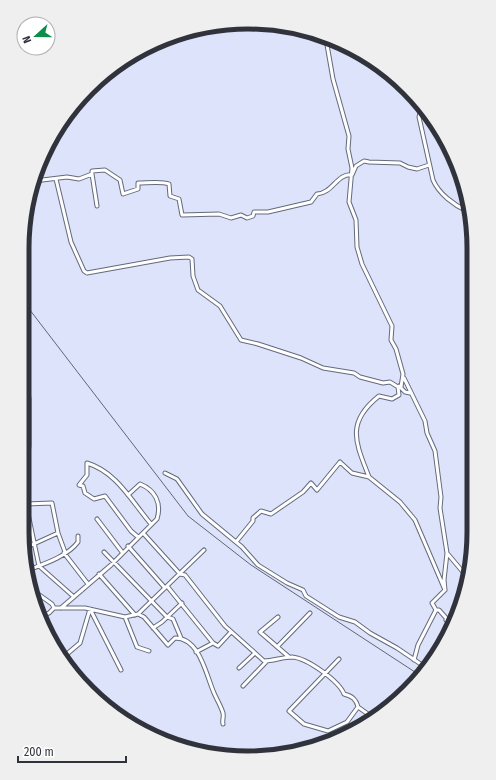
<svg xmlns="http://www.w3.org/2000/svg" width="496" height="780" font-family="'Fira Sans Condensed',sans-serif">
<rect width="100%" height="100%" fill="#dde3fa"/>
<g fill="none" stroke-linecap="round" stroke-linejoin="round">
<!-- street casing -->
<g stroke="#646a7d" stroke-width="5">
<path id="street" d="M326 39 333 79 349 136 348 149 352 168 349 202 356 220 357 247 362 264 392 326 391 340 396 349 403 374 401 387H398L399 395 392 399 379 396C345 423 356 443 369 477
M422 105 419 117 433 180C439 194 454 205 467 211
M92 174 97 206
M56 179 71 242 84 271 87 273 170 258 189 257 192 259 193 276 198 290 220 306 241 340 258 344 301 358 323 368 354 373 360 377 383 383 390 382 398 387
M34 181 67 177 79 179 92 174V171L105 170 120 180 123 194 138 189V183C147 183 162 181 169 184L170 196 179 199 182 215 219 214 231 218 241 215 247 218 253 216 254 212H268L311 202 317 194C333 193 337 173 352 175L356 166 364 161 369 162 400 163 408 167 417 169 429 165
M404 378 425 421 427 433 435 451 441 497 440 508 447 553 444 580 445 590 432 603 436 610 418 645 414 660
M399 386 405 392 410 393
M22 470 26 467 29 446V398
M165 473 177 479 202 514 242 547 258 565 287 583 303 590 306 596 339 617 355 622 370 633 397 648 428 669
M97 519 122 552
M58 533 52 503 26 504 39 566 74 597
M143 533 180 574 185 575 225 626 264 661C273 661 283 657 292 657 307 658 339 681 344 694 352 696 356 699 358 707L375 719
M138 537 131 531 105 496 94 499 85 493 83 486 79 485 87 475V463C117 472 132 502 151 524
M236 542 253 521V518L261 511 271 514 303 492 311 483 317 490 340 462 352 473 369 477 400 502 415 520 445 590
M128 546 165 588
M25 548 58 533 65 552
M104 552 167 617 173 619 181 638
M64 553 88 584
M447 553 468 578
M465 566 472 545
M465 566 472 563
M28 570C44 564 68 556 78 542V536
M99 574 135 615
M167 586 213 643
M31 589 52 604 54 608
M35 606 45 615
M61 608 111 565 157 519C162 503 155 490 140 484L128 495
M436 610H439L447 619 446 620 452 626
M138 614 144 617 168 645 175 638C200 638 206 675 214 693 217 700 221 706 223 713 224 718 222 719 223 724
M40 617 49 613 54 608H85L125 617 138 614 204 550
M125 617 137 647 149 651
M278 617 260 632 289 657
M153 628 162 622 182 603
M277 647 310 613
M196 652 213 643 218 646 231 632
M61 659 80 643 90 609 121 670
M339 659 289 711 304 724 328 731 347 722 358 707
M239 668 255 653
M243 686 267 661"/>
</g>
<!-- street -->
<use href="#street" stroke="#fff" stroke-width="3"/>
<!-- rail -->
<path stroke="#626572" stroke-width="1" d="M23 301 188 516 251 565 421 676"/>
</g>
<!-- crop -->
<path d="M0 0H496V780H0ZM248 29H248A219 219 0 0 1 467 248V532A219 219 0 0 1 248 751H248A219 219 0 0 1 29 532V248A219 219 0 0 1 248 29Z" fill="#efefef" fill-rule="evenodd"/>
<path fill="none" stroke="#31333c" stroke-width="5" d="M248 29H248A219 219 0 0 1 467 248V532A219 219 0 0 1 248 751H248A219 219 0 0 1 29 532V248A219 219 0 0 1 248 29Z"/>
<!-- north arrow -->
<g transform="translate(36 36) rotate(249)"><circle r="19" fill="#ffffff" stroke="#adadb1"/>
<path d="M0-3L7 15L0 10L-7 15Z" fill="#0a8e4c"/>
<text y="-6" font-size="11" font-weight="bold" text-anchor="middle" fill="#31333c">N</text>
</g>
<!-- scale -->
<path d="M18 756v6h108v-6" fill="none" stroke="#31333c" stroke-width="2"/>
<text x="24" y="756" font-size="12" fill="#31333c" stroke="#ffffff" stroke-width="3" paint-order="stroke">200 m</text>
</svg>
